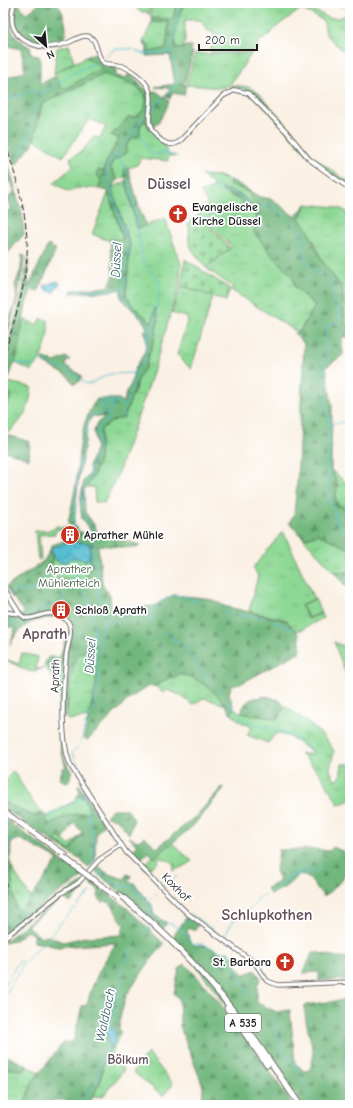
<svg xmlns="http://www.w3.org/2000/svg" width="353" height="1108" font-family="'Comic Neue',sans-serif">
<defs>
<pattern id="grass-tufts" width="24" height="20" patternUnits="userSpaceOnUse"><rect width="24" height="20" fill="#8dd894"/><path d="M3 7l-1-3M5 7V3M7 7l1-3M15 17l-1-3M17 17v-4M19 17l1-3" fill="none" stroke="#79b97f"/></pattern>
<pattern id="forest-firs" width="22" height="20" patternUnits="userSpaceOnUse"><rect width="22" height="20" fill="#72b87e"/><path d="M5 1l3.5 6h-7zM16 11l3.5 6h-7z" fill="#5d9566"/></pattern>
<pattern id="wetland-marsh" width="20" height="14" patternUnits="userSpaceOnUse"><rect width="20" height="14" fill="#8dd894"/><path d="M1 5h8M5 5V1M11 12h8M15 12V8" fill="none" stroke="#79b97f"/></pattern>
<pattern id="cemetery-stones" width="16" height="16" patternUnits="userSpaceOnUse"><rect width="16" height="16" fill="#8dd894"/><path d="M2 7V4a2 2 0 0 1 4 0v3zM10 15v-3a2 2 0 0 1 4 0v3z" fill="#79b97f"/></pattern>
<pattern id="water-waves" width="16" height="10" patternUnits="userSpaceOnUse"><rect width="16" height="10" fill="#56bfd3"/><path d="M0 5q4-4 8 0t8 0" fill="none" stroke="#469aaa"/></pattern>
</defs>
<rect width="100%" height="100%" fill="#fff"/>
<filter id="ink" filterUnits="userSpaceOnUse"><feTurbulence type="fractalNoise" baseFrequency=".025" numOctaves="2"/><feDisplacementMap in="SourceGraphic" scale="8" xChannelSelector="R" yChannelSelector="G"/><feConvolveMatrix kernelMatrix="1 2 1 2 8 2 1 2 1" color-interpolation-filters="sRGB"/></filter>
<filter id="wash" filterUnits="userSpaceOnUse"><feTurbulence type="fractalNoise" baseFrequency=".012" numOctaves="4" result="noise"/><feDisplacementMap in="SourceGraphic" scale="16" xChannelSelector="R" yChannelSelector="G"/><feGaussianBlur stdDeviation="0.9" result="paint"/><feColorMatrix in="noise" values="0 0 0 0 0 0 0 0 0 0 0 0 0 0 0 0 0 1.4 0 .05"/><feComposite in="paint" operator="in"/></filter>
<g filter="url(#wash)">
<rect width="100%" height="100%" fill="#faf0e3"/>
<!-- grass -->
<path fill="url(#grass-tufts)" stroke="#547a58" d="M131 3H149V15L147 12H140Z
M151 3H177L174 19 151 18Z
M186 3H300L329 18H338L350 14V16L347 17 350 21V57L326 35 324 23 321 19 301 9 280 24 263 40 262 37 254 51 210 52 214 34 206 29 201 20H185V41L182 49 175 48C176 34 175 13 186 3Z
M152 22H169L166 48 150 53 143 42Z
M69 45 74 62 54 73 57 48Z
M252 53 229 86 222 88 186 85 195 54Z
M104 74C118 79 160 90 142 112 139 116 134 118 129 117L111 135 119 138 106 163 99 189 89 187V189L77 188 69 192 54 183 73 166 70 158 81 152 94 137 100 138 106 126 89 119 63 157 34 139 42 104Z
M232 85 249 87 259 93 313 157 350 183V187L311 159 252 92 236 87 231 88Z
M146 119C152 134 165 139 167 153L176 156H168V161L141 158 137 165 124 170 125 177 117 180 110 166 114 160 127 153 126 146Z
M201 175 218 176 230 181 229 185C243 188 253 194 260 205L258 208 239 194 222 191 238 199 257 217 254 232 271 254 293 277 295 287 315 306 299 332 292 329 231 290 233 287 206 268 232 247 199 214 208 204 200 192 213 189 212 183Z
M126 181 137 229 165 218 181 264 179 286 151 379 117 476 104 503 95 502 94 487H86C95 474 99 461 100 445 101 439 99 435 101 429L118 418 135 391 139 377 145 368 156 333 155 309 152 324 132 305 126 295 130 246 112 188Z
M108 193 123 239 107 240 92 234Z
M306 204 336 207 346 211 350 229V325L345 324 342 288 321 259 315 243 299 219Z
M181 286 213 296 191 369 177 355 188 318 172 313Z
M23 319 37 325 40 319 48 320C49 341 44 355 32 371L14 362Z
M7 382 31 387C32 405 22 423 6 434L3 432V414L12 395 5 389Z
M331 470 350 486V511L338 505 335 498 338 485Z
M56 526 66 527V530L57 529 55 534 39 535 41 559 38 560 35 531 53 530Z
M283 531 314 599 301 605 308 619 321 614 323 618 301 630 291 631 287 620 249 611 258 576 253 568Z
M318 534 350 549V572H334L304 539Z
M73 540 94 542 102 664 92 717 67 720 69 681 75 627 73 621 68 616V604L12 598 6 587 45 560 52 545 63 541Z
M334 642 350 649V683L348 680Z
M22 653 38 657 36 669 44 668 30 672 4 659 19 664Z
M179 672C200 679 212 688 226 705L203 698 193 705 180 695 167 690 163 693 155 686Z
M285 706C302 718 324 733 334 751L330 769 334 780 340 778 342 764H350V800L339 805 321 775 300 753 312 755 311 751 288 736 276 733 268 743 247 735 252 727 241 722 231 714 234 708 241 713 278 719Z
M13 771 36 807 40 809 46 817 74 801 77 796 85 798 90 812 70 815 48 825 46 817 34 816 3 801V784Z
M82 833 70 851 54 840 58 837 62 838 69 846Z
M172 843 192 861 184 866 173 871 174 864C170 861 164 857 158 859L159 862 147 870 142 865Z
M12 868 31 898 20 910 16 909 11 886Z
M119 1031 121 1032C113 1052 107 1054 124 1070L103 1096 93 1097 100 1082 103 1065Z
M148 1053 173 1084 163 1096 133 1072Z
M29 1067 40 1073 33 1081 25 1102 29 1105H3V1080L8 1068 21 1070Z"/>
<!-- forest -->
<path fill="url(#forest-firs)" stroke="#476a4d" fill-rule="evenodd" d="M18 3 26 14 41 3H56C62 9 63 14 65 22 74 58 18 48 15 21 14 16 17 9 18 3Z
M177 3H186C176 13 176 34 175 48L182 49 185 46H192L191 51 193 52 184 85H186L184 95 172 93 170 99 165 96 170 90 168 88 155 87 175 84 170 55 146 56 147 48 143 42 149 45 150 52 166 48 169 22H152L151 18 173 19Z
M10 10C9 31 13 36 31 48L30 53 40 57V84L56 76 61 87 66 88 101 68 86 57 94 53C100 63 104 68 116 68V76L125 78 130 73 148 92 156 91 169 101C166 111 159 125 149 130L145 119 140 126V136L132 138 126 146 127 153 114 160 110 166 117 180 112 188 130 246 126 295 132 305 152 323 155 308 158 319 156 333 145 368 139 377 124 418 114 420 101 429 99 461 93 477 84 490 85 512 95 526 98 534 141 545 133 548 98 545 102 583 110 596 111 609 154 606 173 595 205 598 216 601 224 606 287 621 299 634 301 651 240 684 231 686 229 694 234 708 231 714C219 693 203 680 179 673L175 679 171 677 155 686 147 687 129 699 87 741 84 738 96 684 97 645 77 655 74 663 65 716 60 717V684L55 681 44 665 48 657H60L67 633 74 629 70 619 71 606 62 598 55 608 53 617C32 620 20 625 10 645L15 628 3 626V619L25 614 6 587 40 566 51 550 53 575 83 584C91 570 91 558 90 543L68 541 74 540V527H77L79 532H83L82 538 86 539 91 531 82 519 80 502 84 480 90 474 89 466 96 447 94 431 97 423 105 417 92 416 88 424 78 482 74 526 68 524C70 511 74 498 76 484 79 456 79 422 97 399H119L124 403 126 391C134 384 131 375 136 367 143 355 150 347 144 331L147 328C144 319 128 306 121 298V289L103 292 71 293 72 290 108 287 113 278 110 239H123L108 191 99 189 101 180 96 174 98 170 104 171 106 163 119 138 111 135 129 117 133 118C141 114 145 110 146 102 146 84 117 79 104 74L42 104 33 144 15 166 3 129V79L25 71 21 49 7 46V36L3 25Z
M3 144 22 214 24 234 3 259V211L12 210 7 198 14 193C15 184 8 182 3 176Z
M128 168 139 207 146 225 137 229 124 170Z
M218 176 235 182 260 197 272 199 295 217 306 204 299 219 306 225 321 259 342 288 345 324 350 327V337H342L343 355 326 367 332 406 331 470 338 485 335 498 338 505 350 511V549L318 534 304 539 289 523 294 514 297 483 304 344 294 333 300 332 315 306 295 287 293 277 271 254 254 232 257 217 238 199 222 191V188L239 194 258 208 260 205 252 200 250 196 253 195 241 188 229 185 230 181Z
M48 245 56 250 38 292 32 289 26 303 17 356 5 389 12 395 3 414V365L22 295 28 257V288Z
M22 255 25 256 18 296 3 350V338L17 298 15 285 21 269Z
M66 357 70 360 66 362V366L82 376 79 382 74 384 68 376 42 362 43 358 55 362Z
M7 435 30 442 29 459 3 450V441Z
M334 572H350V592Z
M266 696 279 700 285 706 278 719 241 713C246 698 251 699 266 696Z
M60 737H61L65 760 72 773 68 783 59 779 63 768H66L61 750Z
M79 784 104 825 96 833 95 857 96 859 88 868 80 859 77 858 3 808V801L34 816 41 813 46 817 48 824 70 815 90 812 85 798 77 796 80 792 78 787ZM74 823 82 832 70 851 55 840 58 837 63 840Z
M223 786 224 788 193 826 154 858 149 852 140 859 131 851 137 846 129 837 138 841 145 837 157 848 196 816Z
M112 809H127L134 819 129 834 117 819 106 817Z
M3 818 84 876 54 896 3 937 8 884ZM20 839 50 855 67 866 62 865 57 861 31 898 19 910 16 909C12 887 10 865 11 842Z
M333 847 344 852 350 864 341 881 324 897 309 878 300 874 284 888 270 894 267 888 280 881 276 871 279 850 314 849 329 851Z
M98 866C106 874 114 876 125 879L127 874 131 876 128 882 134 883 152 905 154 915 167 923 163 929 95 871Z
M87 877 128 909 164 944 150 961 126 996 120 1018 119 1031 103 1065 100 1082 89 1105H67L66 1100H53L50 1105H29L25 1102 33 1081 64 1042H73L82 1006 87 1005C92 982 103 963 116 943L58 947 34 942V936L27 931 14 941 3 943 61 896 83 882 86 886 70 903 64 898 27 925 41 938 47 936 63 942 86 937 121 935 124 925 112 905 105 901 103 903 98 897 99 891 85 879Z
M188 915 199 924 194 931 189 928 187 931 190 942 196 946 204 945 224 954 227 952 236 958 234 961 243 975 255 970 261 978 257 986V1003L277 1012 290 1010 295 1063 304 1071H309C320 1049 303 1029 305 1005L350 999V1105H302L184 950 172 938Z
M313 952C325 953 337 959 350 957V980H319V972L303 973Z
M185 964C227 1006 259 1056 293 1105H202L203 1086 180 1027 179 999 174 994 179 969Z
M3 1054 29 1067 21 1070 8 1068 3 1080Z"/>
<!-- wetland -->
<path fill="url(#wetland-marsh)" stroke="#547a58" d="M52 555 55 560 62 563 72 558 86 560 90 558 91 566 83 584 52 575Z"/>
<!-- cemetery -->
<path fill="url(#cemetery-stones)" stroke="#547a58" d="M199 215 230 248 206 268C203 265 189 247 189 242 188 235 191 230 188 223Z
M185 259 230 289 226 301 181 285Z"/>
<!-- garden -->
<path fill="#8dd894" stroke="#547a58" d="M86 57 102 68 66 88 61 87 54 73Z
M315 599 321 613 308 618 302 605Z"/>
<!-- water -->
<path fill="url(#water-waves)" stroke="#396e78" d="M56 281 60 283 54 292C49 292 46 291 44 286Z
M68 541 90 543V558L86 560 72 558 64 563 55 560 51 550 53 547Z
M106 1028 115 1030C117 1036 115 1042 111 1047H109Z"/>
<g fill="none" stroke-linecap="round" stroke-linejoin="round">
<!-- stream -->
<path stroke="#56bfd3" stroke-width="1" d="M332 3 350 9
M136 51 144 54 171 52
M104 58 115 49H133
M3 94 8 98 27 94 31 90 38 93
M36 99 38 94 54 87 63 79 96 62
M151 110 176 85V69L170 48 174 42 179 3
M136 129 151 154 164 153 178 156
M118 153 127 175
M17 158C31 143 31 119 36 101
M204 174 214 183V187L237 194 238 197 243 198 246 203H249L252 207 258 209 265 205 270 204C281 214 293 219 301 232 305 237 302 245 303 250 304 260 311 267 317 274L322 272 328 277
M129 179 144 265 160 281C160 290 154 336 148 339
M71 291 107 290 111 292 123 288
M44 361 61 369 64 367 85 383 89 384 109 374 135 373
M14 362 33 366 40 360
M98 400H118L119 401
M98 404 114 403
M98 408 111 407
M123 408 122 414 126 417
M330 424 350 421
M328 428C334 416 322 406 325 394L324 390 326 387 323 375C325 364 327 339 325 326L338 322 339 312 333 301 330 278
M328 430 329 452 326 463 328 465C327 484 327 504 340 518L344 517 350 524
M83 506V491L90 477 92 459 94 458C95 455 97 451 98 448 100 432 90 431 107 421 111 413 109 405 119 402L123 407 125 406 127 395 131 392 137 367 144 362 147 347 146 340 149 336 147 330 148 324 136 314 133 307 122 297 126 279 123 274 129 252 127 247 128 245 122 224 119 221 120 215 117 210 107 175 109 163 127 142 130 134 148 113
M83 509 84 516 93 530 95 549 92 555 98 575V591L105 619 104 627 97 644V671L99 678 96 694 97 699 85 725 81 743 72 753 88 784V789
M335 511 334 519 345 531 350 534
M73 537 77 479 88 421 91 415 108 413
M72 558 85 595 89 598 95 628 93 643
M9 594 16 590C26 591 45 592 51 578L54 577 56 571H60L62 563
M224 613 252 617 256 616 262 618
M27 615 62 602 65 590 69 586 68 581 77 573
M148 616C157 598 180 588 197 603
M148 616 153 621
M105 622 123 620
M274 622 292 629
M3 623 16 622 23 619
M165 632 171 636 174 641H177L188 650 199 669 207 674 210 680
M217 689 220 693
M230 701 232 709
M239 717 249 723 278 730 296 738 315 753
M84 797 86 792
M84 798 94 841 92 865
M46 820 50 815 77 801 81 795 83 796
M10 841 15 839
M94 868C103 874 115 887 127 887 129 886 131 885 133 885
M292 876 295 871 313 867
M97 880 100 874
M135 885V891L141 894 151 905 150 913 165 923 172 924 181 930 187 935 192 944H203L222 952H229L235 962 238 976 249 994
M277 886 292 876 320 870
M163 887 177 876
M149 901 160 890
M77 906 91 892
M191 914 224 938 232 922 253 906 258 898 271 891
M65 918 75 908
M179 928 188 918
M141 937 151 925
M48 938 63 920
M35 951 40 947
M3 987 18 963 21 961 23 963
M6 994 24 963 34 952
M3 997 5 995
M271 1020 275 1025 281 1049 294 1065
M110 1029 122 983 120 974 133 947
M296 1066 314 1105
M82 1105 87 1091 92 1089 99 1077 97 1067 109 1046"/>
</g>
</g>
<g filter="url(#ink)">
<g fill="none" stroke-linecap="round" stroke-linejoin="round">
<!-- secondary casing -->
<g stroke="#6a6662" stroke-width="5.5">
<path id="secondary" d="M14 3C13 9 11 15 12 21 12 27 15 31 18 35 32 49 49 49 67 43 73 41 80 35 87 36 99 38 95 56 104 63 110 65 116 64 122 66 130 69 144 79 148 87 158 105 137 123 162 141 168 145 173 146 179 142L223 96 235 90 248 93 286 131 309 159 350 189
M3 587 20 614 25 618C39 620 45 607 64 618 67 620 70 623 70 628 72 637 66 648 66 658 63 686 59 744 72 768L126 852 187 913 255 963 267 981 278 985 350 982
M3 612 20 614
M3 939 60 894 78 883 99 860 121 845"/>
</g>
<!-- highway casing -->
<g stroke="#6a6662" stroke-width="7">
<path id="highway" d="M3 811 65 855
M120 895C163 930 201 969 235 1013 258 1042 278 1074 300 1105
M227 1008 267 1065"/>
</g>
<!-- secondary -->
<use href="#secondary" stroke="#fff" stroke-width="3.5"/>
<!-- highway -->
<use href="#highway" stroke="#fff" stroke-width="5"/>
<!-- rail -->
<path stroke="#1c1c1c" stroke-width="1" stroke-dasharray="6 3" stroke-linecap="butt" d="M3 135C15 175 29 214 27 257 25 292 12 326 3 360
M3 845 6 884 3 923"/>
<!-- highway-bridge casing -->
<g stroke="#6a6662" stroke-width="7" stroke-linecap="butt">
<path id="highway-bridge" d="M63 857 118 898"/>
</g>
<!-- highway-bridge -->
<use href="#highway-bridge" stroke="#fff" stroke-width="5"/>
</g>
</g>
<!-- icons -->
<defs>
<g id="church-disc" transform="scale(1)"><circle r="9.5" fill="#c8321e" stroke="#fff"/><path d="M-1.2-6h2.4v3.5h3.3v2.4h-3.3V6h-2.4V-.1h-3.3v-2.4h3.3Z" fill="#fff"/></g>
<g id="building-disc" transform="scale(1)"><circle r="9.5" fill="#c8321e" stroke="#fff"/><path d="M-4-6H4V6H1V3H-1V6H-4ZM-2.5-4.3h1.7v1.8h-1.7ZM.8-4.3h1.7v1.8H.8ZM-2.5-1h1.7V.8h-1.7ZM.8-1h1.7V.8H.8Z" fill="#fff"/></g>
</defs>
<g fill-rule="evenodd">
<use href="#church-disc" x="178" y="214"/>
<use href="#building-disc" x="70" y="535"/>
<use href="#building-disc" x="61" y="610"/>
<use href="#church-disc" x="285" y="962"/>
</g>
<g text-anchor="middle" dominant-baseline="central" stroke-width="3.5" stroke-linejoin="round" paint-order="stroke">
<!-- shield labels -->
<rect fill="#fff" stroke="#606060" stroke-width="1" x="225" y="1014" width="36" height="18" rx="3"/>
<g font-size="11" font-weight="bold" fill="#1c1c1c">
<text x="243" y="1023">A 535</text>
</g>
<!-- poi labels -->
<g font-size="12" font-weight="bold" fill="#1c1c1c" stroke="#fff" text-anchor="start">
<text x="192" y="207">Evangelische<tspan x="192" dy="14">Kirche Düssel</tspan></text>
<text x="84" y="535">Aprather Mühle</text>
<text x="75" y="610">Schloß Aprath</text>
<text x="271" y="962" text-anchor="end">St. Barbara</text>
</g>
<!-- park labels -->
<g font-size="12" fill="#445e46" stroke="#fff">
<text x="69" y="569">Aprather<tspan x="69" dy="14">Mühlenteich</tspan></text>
</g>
<!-- street labels -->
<g font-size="12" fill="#1c1c1c" stroke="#fff">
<text transform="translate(55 676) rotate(-88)">Aprath</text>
<text transform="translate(176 887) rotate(45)">Koxhof</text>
</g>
<!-- water labels -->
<g font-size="13" font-style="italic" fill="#335d65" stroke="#fff">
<text transform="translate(116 260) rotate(-87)">Düssel</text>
<text transform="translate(90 656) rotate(-86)">Düssel</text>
<text transform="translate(105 1015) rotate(-78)">Waldbach</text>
</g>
<!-- neighbourhood labels -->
<g font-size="13" font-weight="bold" fill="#62515a" stroke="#fff">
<text x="128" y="1059">Bölkum</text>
</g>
<!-- district labels -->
<g font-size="16" font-weight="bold" fill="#62515a" stroke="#fff">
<text x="169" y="184">Düssel</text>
<text x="45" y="634">Aprath</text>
<text x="267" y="915">Schlupkothen</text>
</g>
</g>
<!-- margin -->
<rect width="353" height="1108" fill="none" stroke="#fff" stroke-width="16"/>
<!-- north arrow -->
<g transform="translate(46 46) rotate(153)" stroke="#ffffff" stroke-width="3" paint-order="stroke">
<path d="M0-3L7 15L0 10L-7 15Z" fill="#1c1c1c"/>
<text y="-6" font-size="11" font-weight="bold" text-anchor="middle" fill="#1c1c1c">N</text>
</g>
<!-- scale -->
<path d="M199 44v6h58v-6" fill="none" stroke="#1c1c1c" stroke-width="2"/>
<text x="205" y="44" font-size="12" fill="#1c1c1c" stroke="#ffffff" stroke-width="3" paint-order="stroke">200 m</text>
</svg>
